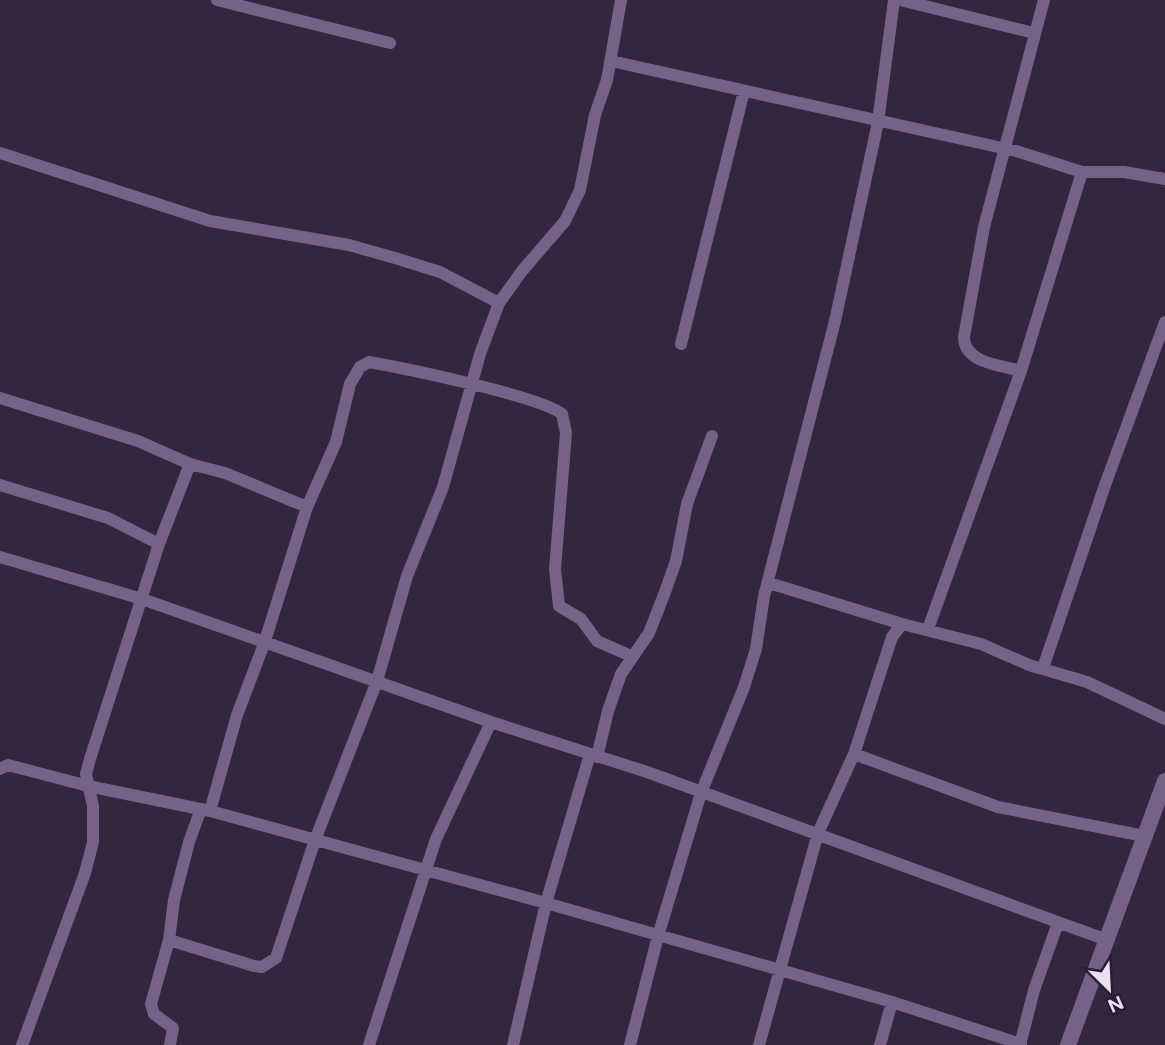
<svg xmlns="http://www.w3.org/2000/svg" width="1165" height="1045" font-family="Figtree,sans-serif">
<rect width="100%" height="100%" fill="#33273f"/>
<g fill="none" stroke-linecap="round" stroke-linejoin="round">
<!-- minor -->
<path stroke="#756286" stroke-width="12" d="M217 0 390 43
M900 0 1034 33
M611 61 1016 151 1082 172H1124L1165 179
M0 153 210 221 349 245 395 258 440 272 499 303
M681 344 744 91
M1021 371C1000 365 964 363 964 337L984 227 1044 0
M0 398 138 441 190 464 225 473 307 507
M0 485 108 518 159 544
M0 557 142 599 491 722 647 772 1107 940
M769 583 902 624
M928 629 1021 371 1082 172
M1043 668 1105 485 1165 322
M854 754 998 807 1144 836
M597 757 608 711 621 674 649 633 665 592 676 561 687 504 712 436
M0 769 8 765 88 786 210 811 546 903 892 1002 1021 1044
M210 811 237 715 264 644 307 507 336 442 350 384 360 367 369 362C403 368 540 396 562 414L566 433 555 569 559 606 581 619 597 641 631 656
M169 940 254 966 262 967 276 958 315 840 377 681 407 576 443 487 480 354 499 303 522 271 565 221 580 190 595 115 607 80 621 0
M22 1045 85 873 93 842V806L86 774 90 759 159 544 190 464
M170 1045 173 1028 154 1014 151 1004 169 940 174 900 189 842 201 809
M369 1045 436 839 491 722
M513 1045 546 903 590 754
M630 1045 658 936 701 793 744 687 756 649 764 596 835 321 878 122 894 0
M759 1045 818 833 854 754 892 637 902 624 981 644 1029 665 1087 682 1165 719
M880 1045 892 1002
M1020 1045 1034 990 1058 923"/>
<!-- tertiary -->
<path stroke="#756286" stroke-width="16" d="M1068 1045 1165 781"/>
</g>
<!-- north arrow -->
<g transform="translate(1109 989) rotate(156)" stroke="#291d34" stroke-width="5" paint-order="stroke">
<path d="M0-5L12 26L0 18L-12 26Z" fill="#e9e1f0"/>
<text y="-10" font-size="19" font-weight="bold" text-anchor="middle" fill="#e9e1f0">N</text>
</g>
</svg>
